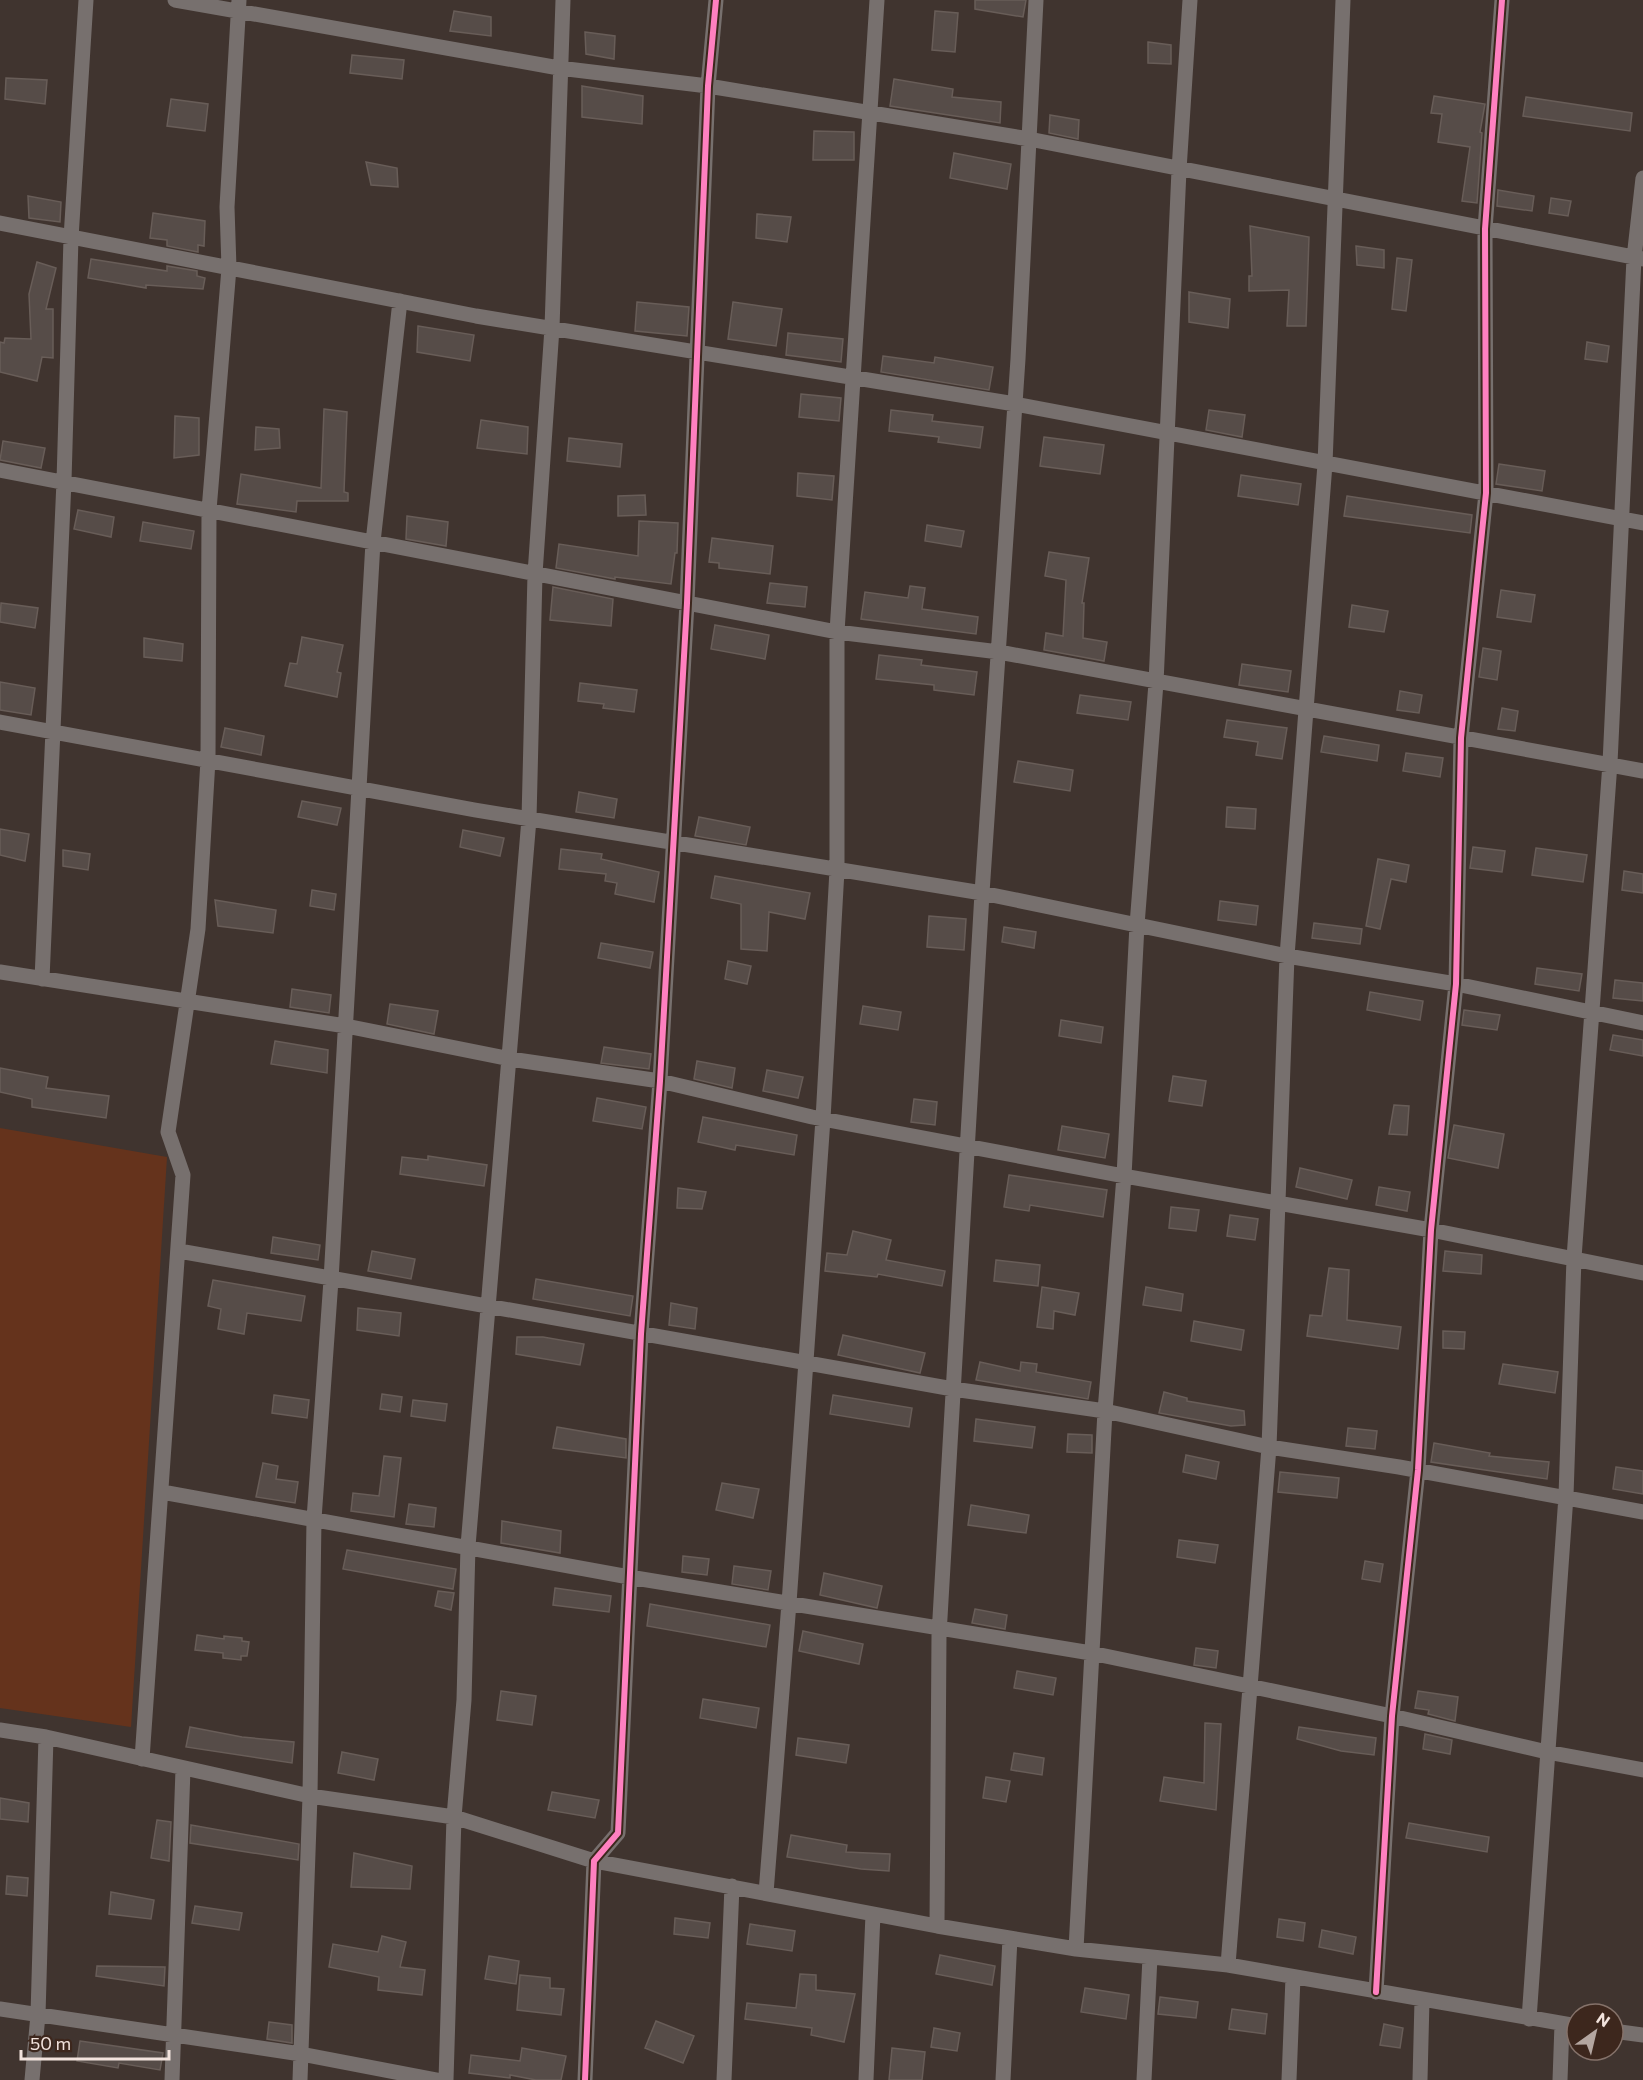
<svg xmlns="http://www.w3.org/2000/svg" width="1643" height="2080" font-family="Commissioner,sans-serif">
<rect width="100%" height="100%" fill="#40342f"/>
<!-- green -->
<path fill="#65331c" d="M0 1128 167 1157 131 1727 0 1708Z"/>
<!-- building -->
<path fill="#564c48" stroke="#685d58" stroke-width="1.5" d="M975 0H1026L1023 17 975 9Z
M454 11 491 17V36L450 31Z
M935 11 958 13 955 52 932 50Z
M585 32 615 36 614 59 586 54Z
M1148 42 1171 45V64L1148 63Z
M352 55 404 60 402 79 350 73Z
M6 78 47 80 45 104 5 99Z
M894 79 953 89 952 97 1001 102 1000 123 890 106Z
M582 86 643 96 642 124 582 117Z
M1434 96 1485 104 1480 132 1482 133 1477 203 1462 201 1470 147 1438 142 1442 114 1431 113Z
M1526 97 1632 113 1630 131 1523 116Z
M171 99 208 104 205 131 167 126Z
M1050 115 1079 120 1078 139 1049 133Z
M814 131 854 132V160H813Z
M954 153 1011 164 1007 189 950 178Z
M366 162 397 168 398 187 371 185Z
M1498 190 1534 196 1532 211 1497 206Z
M28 196 61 202 60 222 29 218Z
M1551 198 1571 201 1568 216 1549 213Z
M153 213 205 221 204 246 198 245V252L167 246V240L150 238Z
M757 214 791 217 787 242 756 238Z
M1250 226 1309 237 1306 326H1287L1289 290 1249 291V276H1252Z
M1356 246 1384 250V268L1357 265Z
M1397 258 1412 260 1406 311 1392 309Z
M91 259 167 271V266L197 271V276L205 278 203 289 146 285V288L88 278Z
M37 262 56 268 46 309H53V358L42 357 37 381 0 372V342L4 343 5 338 31 339 29 294Z
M1189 292 1230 299 1228 328 1189 322Z
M637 302 689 307 687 336 635 331Z
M733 302 782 309 776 346 728 339Z
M418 326 474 335 470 361 417 352Z
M788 333 843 339 841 362 786 355Z
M1587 342 1609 346 1607 362 1585 359Z
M883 356 934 363 935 357 993 367 989 390 881 372Z
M801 394 841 398 839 421 799 417Z
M324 409 347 412 344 492 348 493V501H297L296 512 237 504 241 474 321 488Z
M891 410 933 415 932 421 983 427 980 448 938 442 939 437 889 431Z
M1209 410 1245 415 1242 437 1206 430Z
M175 416 199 418V455L174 458Z
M481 420 528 427 527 454 477 448Z
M256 427 279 429 280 448 255 450Z
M1044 437 1104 445 1100 474 1040 466Z
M569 438 622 444 620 467 567 461Z
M3 441 45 448 41 468 0 460Z
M1499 464 1545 471 1542 491 1496 484Z
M798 473 834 476 832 500 797 496Z
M1241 475 1301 484 1298 505 1238 496Z
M645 495 646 515 618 516V496Z
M1347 496 1472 515 1470 533 1344 516Z
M78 510 114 517 111 537 74 529Z
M407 516 448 522 446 546 406 539Z
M639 521 678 523 677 553H675L671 584 615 577V579L556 568 559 544 638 556Z
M143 522 194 531 191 549 140 541Z
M927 525 964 531 961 547 925 541Z
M712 538 773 546 770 574 719 568V563L709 562Z
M1049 552 1089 558 1082 603H1084L1083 638 1107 642 1104 661 1044 650 1046 633 1063 636 1066 580 1045 576Z
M770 583 807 587 805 607 767 603Z
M910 586 925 588 922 609 978 617 976 634 861 619 865 592 908 598Z
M553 587 613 599 611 626 550 620Z
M1501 590 1535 595 1531 622 1497 617Z
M1 603 38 608 35 628 0 622Z
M1352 605 1388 611 1384 632 1349 627Z
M715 625 769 635 765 659 711 649Z
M302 637 343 645 337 672 341 673 337 697 285 686 290 663 297 664Z
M144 638 183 644 182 661 144 657Z
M1483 648 1501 651 1497 680 1479 677Z
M879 655 922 660 921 665 977 672 974 695 934 690V685L876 679Z
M1242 664 1291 671 1288 692 1239 685Z
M0 682 35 688 31 715 0 710Z
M580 683 637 690 634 712 603 708 604 704 578 701Z
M1400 691 1422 695 1419 713 1397 710Z
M1080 695 1131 702 1128 720 1077 713Z
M1502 708 1518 711 1515 731 1498 729Z
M1227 720 1287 728 1282 759 1256 755 1258 742 1224 737Z
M225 728 264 736 261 755 221 747Z
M1324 736 1379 745 1377 761 1321 752Z
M1406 753 1443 758 1440 777 1403 771Z
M1018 761 1073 770 1070 791 1014 782Z
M579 792 617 799 614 818 576 812Z
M302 801 341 808 337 825 298 817Z
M1227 807 1256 809 1255 829 1226 827Z
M699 817 750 827 746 845 695 836Z
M0 829 29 834 25 861 0 855Z
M463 830 504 838 500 856 460 847Z
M1473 847 1505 851 1502 872 1470 868Z
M1536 848 1587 855 1583 882 1532 875Z
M561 849 602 854 601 859 659 872 654 902 615 894 617 883 605 881 606 874 559 869Z
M63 850 90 854 88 870 63 866Z
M1378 859 1409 865 1406 882 1391 879 1380 929 1366 926Z
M1624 871 1643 874V893L1622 890Z
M715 876 810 893 805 919 769 912 767 951 741 949V904L711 898Z
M312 890 336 894 334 910 310 906Z
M215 900 276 910 273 933 218 926Z
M1220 901 1258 906 1256 925 1218 920Z
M929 916 966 919 964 950 927 947Z
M1314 923 1362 929 1360 944 1312 938Z
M1004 927 1036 932 1034 948 1002 942Z
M601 943 653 952 650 968 598 958Z
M728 961 751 966 747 984 725 979Z
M1537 968 1582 974 1579 991 1535 984Z
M1615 980 1643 983V1001L1613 998Z
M292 989 331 995 329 1013 290 1007Z
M1370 992 1423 1001 1420 1020 1367 1010Z
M390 1004 438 1011 434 1034 387 1024Z
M863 1006 901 1012 898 1030 860 1024Z
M1464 1010 1500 1015 1497 1030 1462 1025Z
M1061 1020 1103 1027 1101 1043 1059 1036Z
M1613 1035 1643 1040V1056L1610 1050Z
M275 1041 328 1050 327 1073 271 1064Z
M604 1047 651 1054 649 1069 601 1063Z
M697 1061 735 1068 732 1088 694 1079Z
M0 1068 48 1077 46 1088 109 1096 106 1118 32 1107V1099L0 1092Z
M767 1070 803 1077 798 1098 763 1091Z
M1173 1076 1206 1081 1202 1106 1169 1101Z
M597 1098 646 1107 642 1129 593 1121Z
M914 1099 937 1102 935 1125 911 1122Z
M1394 1105 1409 1106 1407 1135 1389 1134Z
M703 1117 797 1135 794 1155 736 1145 735 1150 698 1142Z
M1454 1125 1504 1134 1498 1168 1448 1158Z
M1062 1126 1109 1134 1105 1158 1058 1150Z
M428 1156 487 1165 484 1186 400 1174 402 1157 428 1160Z
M1300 1168 1352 1180 1347 1199 1296 1187Z
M1009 1175 1107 1190 1103 1217 1030 1205 1029 1211 1004 1207Z
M1379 1187 1410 1192 1407 1211 1376 1205Z
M678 1188 706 1192 702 1209 677 1208Z
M1171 1207 1199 1210 1196 1231 1169 1228Z
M1230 1215 1258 1219 1255 1240 1227 1236Z
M853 1231 891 1240 886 1260 945 1271 942 1286 878 1274 877 1277 825 1271 827 1253 847 1255Z
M273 1237 320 1245 318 1260 271 1253Z
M372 1251 415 1259 411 1279 368 1271Z
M1445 1251 1482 1255 1481 1274 1443 1271Z
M996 1260 1040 1265 1038 1286 994 1281Z
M1329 1268 1349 1270 1347 1320 1401 1327 1398 1349 1307 1336 1310 1315 1322 1316Z
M536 1279 633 1296 630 1316 533 1299Z
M213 1280 305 1296 301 1321 247 1313 244 1334 218 1329 221 1309 208 1306Z
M1042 1287 1079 1293 1075 1315 1054 1311 1053 1329 1037 1327Z
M1146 1287 1183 1294 1181 1311 1143 1305Z
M671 1303 697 1308 695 1329 669 1325Z
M358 1308 401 1313 399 1336 357 1330Z
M1194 1321 1244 1330 1241 1350 1191 1341Z
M1443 1331 1465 1332 1464 1349 1443 1348Z
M843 1335 925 1353 920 1373 838 1355Z
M517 1337H543L584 1344 580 1365 516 1354Z
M980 1362 1020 1371 1021 1362 1037 1364 1036 1372 1091 1382 1088 1399 976 1380Z
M1503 1364 1558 1372 1555 1393 1499 1384Z
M1164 1392 1187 1398V1401L1244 1411 1245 1425 1231 1426 1159 1413Z
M382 1394 402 1397 400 1412 380 1409Z
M274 1395 309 1400 307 1418 272 1413Z
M833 1395 912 1408 909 1427 830 1414Z
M413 1400 447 1404 445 1421 411 1416Z
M976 1419 1035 1427 1032 1448 974 1441Z
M557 1427 626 1439V1458L553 1448Z
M1348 1428 1377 1431 1375 1449 1346 1446Z
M1068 1434 1092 1435V1453L1067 1452Z
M1434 1443 1490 1453 1489 1456 1549 1462 1547 1479 1431 1462Z
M1186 1455 1219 1462 1216 1479 1183 1472Z
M384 1456 401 1458 394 1517 351 1511 353 1493 379 1496Z
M263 1463 278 1466 276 1479 298 1482 295 1503 256 1497Z
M1616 1467 1643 1471V1494L1613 1489Z
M1280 1472 1339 1478 1337 1498 1278 1492Z
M722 1483 759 1489 753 1518 716 1510Z
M409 1504 436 1508 434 1527 406 1524Z
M971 1505 1029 1515 1026 1533 968 1525Z
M502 1521 561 1531 560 1553 501 1543Z
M1179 1540 1218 1545 1215 1563 1177 1557Z
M347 1550 456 1569 453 1589 343 1569Z
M683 1556 709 1559 707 1575 682 1572Z
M1365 1561 1383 1564 1380 1582 1362 1579Z
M734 1566 771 1571 768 1590 732 1584Z
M824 1573 882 1586 877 1608 820 1595Z
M555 1588 611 1596 609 1612 553 1605Z
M438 1591 454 1593 451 1610 435 1606Z
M650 1604 770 1625 766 1647 647 1626Z
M975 1609 1007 1615 1005 1629 972 1623Z
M803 1631 863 1644 859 1664 799 1651Z
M197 1635 224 1639V1636L242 1638V1641L249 1642 247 1656H241V1660L223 1658V1653L195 1650Z
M1196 1648 1218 1651 1216 1668 1194 1665Z
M1017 1671 1056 1678 1053 1695 1014 1688Z
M501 1691 536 1696 532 1725 497 1720Z
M1418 1691 1458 1697 1455 1721 1428 1714 1429 1710 1415 1708Z
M703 1699 759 1708 756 1728 700 1718Z
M1205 1723 1221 1724 1216 1810 1160 1801 1164 1777 1204 1783Z
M190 1727 242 1737 294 1742 292 1763 186 1747Z
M1299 1727 1376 1738 1374 1755 1341 1751 1297 1739Z
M1425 1734 1452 1740 1450 1754 1423 1749Z
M798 1738 849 1745 846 1763 796 1755Z
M342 1752 378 1759 374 1780 338 1773Z
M1014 1753 1044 1758 1042 1775 1011 1770Z
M986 1777 1010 1781 1006 1802 983 1798Z
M552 1792 599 1800 595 1818 548 1810Z
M0 1798 29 1803 28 1822 0 1819Z
M157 1820 171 1822 169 1861 151 1858Z
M1409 1823 1489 1837 1487 1852 1406 1838Z
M191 1825 299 1844 298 1860 190 1843Z
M791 1835 847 1845 846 1852 890 1854 889 1871 861 1869 787 1857Z
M354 1853 412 1866 410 1889 351 1887Z
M7 1876 28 1878 27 1896 6 1894Z
M111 1892 154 1900 151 1919 109 1914Z
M195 1906 242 1913 239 1930 192 1923Z
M675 1918 710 1923 708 1938 674 1934Z
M1279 1919 1305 1923 1303 1941 1277 1937Z
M750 1924 795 1931 792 1951 747 1944Z
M1322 1930 1356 1937 1353 1954 1319 1947Z
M382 1936 406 1942 400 1967 425 1970 422 1995 378 1990 379 1977 329 1967 333 1944 378 1952Z
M940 1955 995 1966 992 1985 936 1974Z
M489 1956 519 1961 516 1984 485 1979Z
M97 1966 165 1967 164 1986 96 1976Z
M800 1974 816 1975V1990L855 1994 844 2042 811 2035 812 2028 745 2019 747 2003 796 2008Z
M520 1975 550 1978V1988L564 1989 561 2015 517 2010Z
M1085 1988 1129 1995 1126 2019 1081 2012Z
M1160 1997 1198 2002 1196 2018 1158 2014Z
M1232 2009 1267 2014 1265 2034 1229 2029Z
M656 2021 694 2036 683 2063 645 2048Z
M269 2022 292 2025V2043L267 2039Z
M1384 2024 1403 2028 1400 2048 1380 2045Z
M934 2028 960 2033 957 2051 931 2047Z
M80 2041 163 2053 160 2070 119 2063 118 2068 77 2061Z
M522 2048 566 2056 561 2080H536L510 2075V2078L469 2073 471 2055 520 2061Z
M892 2048 925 2052 922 2080H889Z"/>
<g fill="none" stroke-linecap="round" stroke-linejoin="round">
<!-- minor -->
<path stroke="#77706e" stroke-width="15" d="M175 0 559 68 708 86 1029 139 1643 259
M0 223 476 316 1015 404 1643 523
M0 470 837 632 999 652 1643 771
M0 722 475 810 982 893 1287 956 1456 984 1643 1023
M0 972 346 1026 510 1059 660 1081 812 1117 1124 1176 1431 1230 1643 1273
M42 979 64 481 71 238 86 0
M179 1251 953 1389 1105 1411 1269 1447 1399 1467 1643 1512
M162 1492 629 1577 1091 1653 1392 1716 1547 1752 1643 1770
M0 1730 46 1737 310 1796 454 1817 594 1861 937 1926 1076 1949 1228 1965 1577 2026
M142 1759 183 1175 168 1132 198 929 208 760 209 510 229 268 227 207 239 0
M766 1893 789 1603 823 1119 837 870V632L877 0
M937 1926 939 1635 982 893 1018 359 1036 0
M1076 1949 1105 1411 1124 1176 1137 925 1156 683 1179 170 1190 0
M1228 1965 1269 1447 1287 956 1325 464 1343 0
M1376 1992 1392 1716 1418 1470 1431 1230 1456 984 1461 738 1486 493 1485 229 1502 0
M0 2009 301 2054 437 2080
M1529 2019 1566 1496 1574 1258 1610 763 1634 258 1643 178
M1613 2031 1643 2035
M32 2080 38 2015 46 1737
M172 2080 183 1769
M300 2080 310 1796 314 1519 331 1280 373 542 400 301
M446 2080 454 1817 464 1700 468 1546 529 819 535 574 552 328 563 0
M585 2080 594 1861 618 1833 641 1334 660 1081 687 603 708 86 716 0
M724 2080 732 1886
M866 2080 873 1914
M1003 2080 1010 1938
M1144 2080 1150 1957
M1289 2080 1293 1977
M1420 2080 1422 2000
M1560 2080 1562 2024"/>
<!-- cycleway casing -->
<g stroke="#3d271d" stroke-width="10">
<path id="cycleway" d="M1376 1992 1392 1716 1418 1470 1431 1230 1456 984 1461 738 1486 493 1485 229 1502 0
M585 2080 594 1861 618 1833 641 1334 660 1081 687 603 708 86 716 0"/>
</g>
<!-- cycleway -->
<use href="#cycleway" stroke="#ff80c0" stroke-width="6"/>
</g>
<!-- north arrow -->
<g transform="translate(1595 2032) rotate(34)"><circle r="28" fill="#3d271d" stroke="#85726a" stroke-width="1.5"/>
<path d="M0-4.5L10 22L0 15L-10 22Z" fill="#b4a6a0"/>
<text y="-9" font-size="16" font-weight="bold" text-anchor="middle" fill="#f2e3dd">N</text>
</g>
<!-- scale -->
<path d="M21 2050v9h148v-9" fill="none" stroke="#f2e3dd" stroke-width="3"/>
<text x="30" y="2050" font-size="18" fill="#f2e3dd" stroke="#3d271d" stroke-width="4.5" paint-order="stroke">50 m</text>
</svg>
